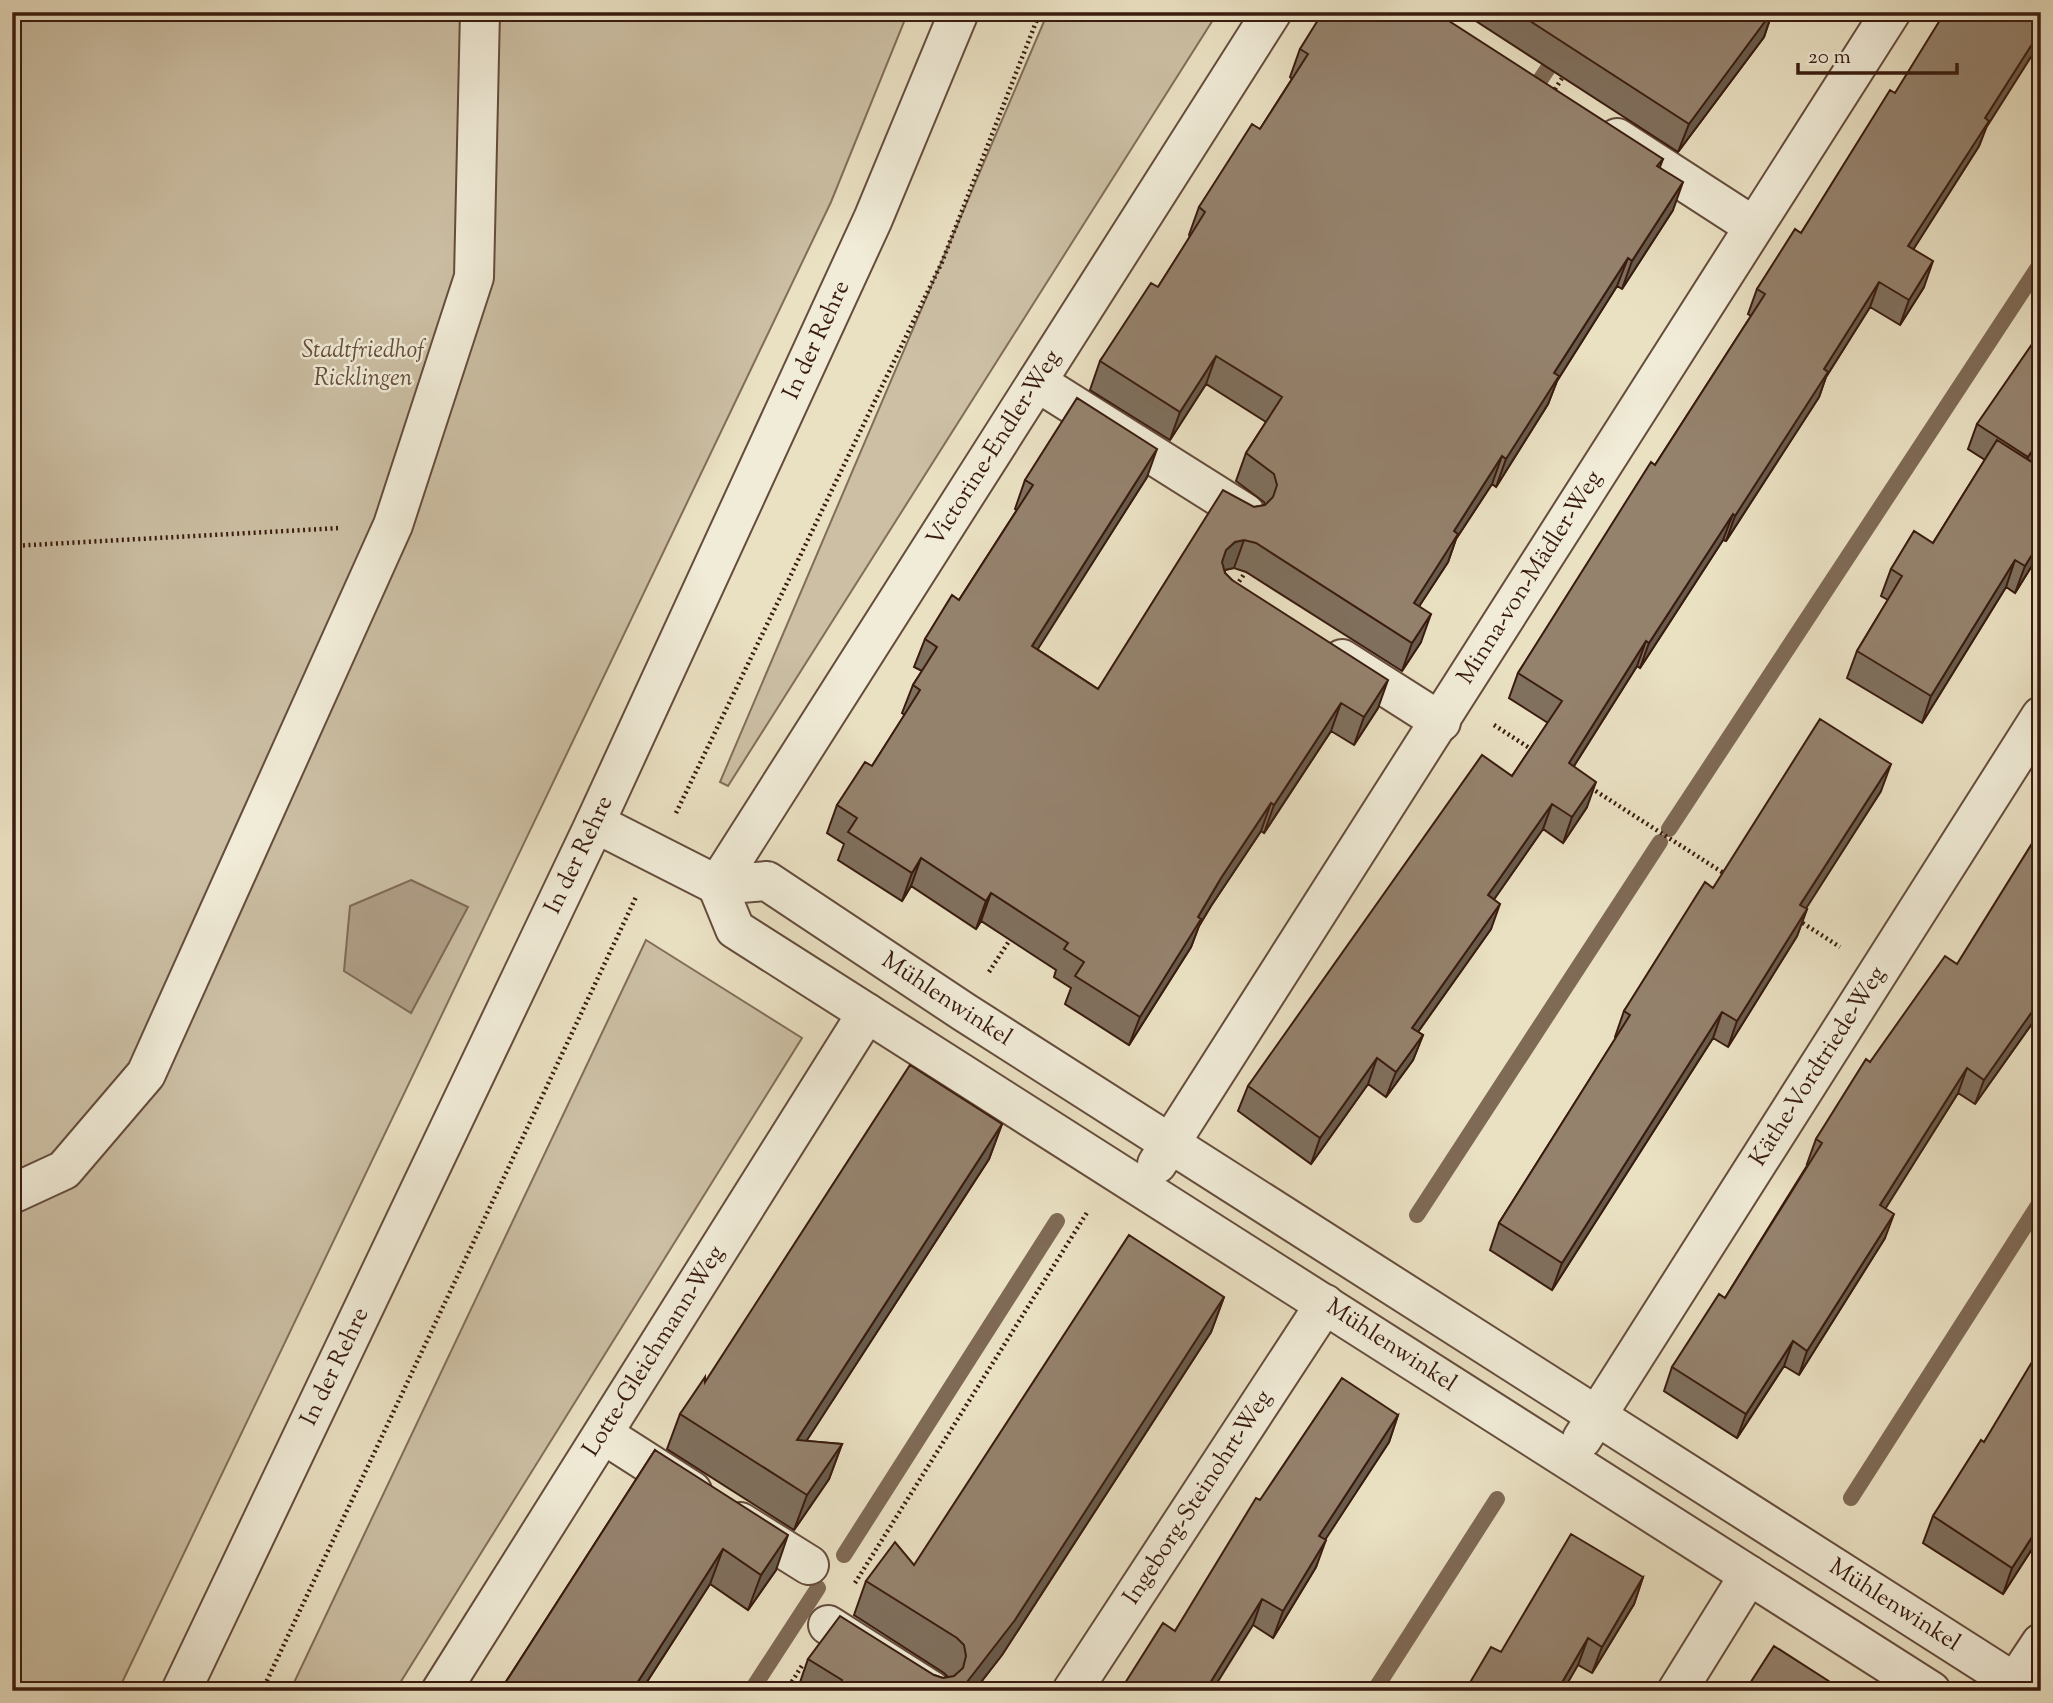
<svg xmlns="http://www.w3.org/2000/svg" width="2053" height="1703" font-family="'Sorts Mill Goudy',serif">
<rect width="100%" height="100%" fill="#eae1c3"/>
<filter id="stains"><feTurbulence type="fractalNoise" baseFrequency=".00286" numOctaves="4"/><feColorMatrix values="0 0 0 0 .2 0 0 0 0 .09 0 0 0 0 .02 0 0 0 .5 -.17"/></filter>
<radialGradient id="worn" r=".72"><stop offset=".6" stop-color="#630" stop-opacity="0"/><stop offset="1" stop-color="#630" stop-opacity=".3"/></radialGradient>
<!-- green -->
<path fill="#ccbfa4" stroke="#826d5a" stroke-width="2" d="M12 12H908L831 202 118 1691H12Z
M1048 12H1218L728 786 720 782Z
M646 940 802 1038 395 1691H290Z"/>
<!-- water -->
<path fill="#ae9e86" stroke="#7f6a56" stroke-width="2" d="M411 880 468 907 411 1013 344 971 350 906Z"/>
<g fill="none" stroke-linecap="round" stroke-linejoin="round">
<!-- stream -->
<path stroke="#7f6a56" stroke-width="16" d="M1528 98 1559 52
M1669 829 2041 263
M1417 1215 1660 842
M1851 1498 2041 1201
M844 1555 1057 1221
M751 1691 818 1588
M1374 1691 1497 1499"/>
<!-- minor casing -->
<g stroke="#654c3c" stroke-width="42">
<g id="minor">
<path d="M1617 138 1753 226"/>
<path d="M1037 382 1245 513"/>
<path d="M1342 659 1441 722"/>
<path id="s1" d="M595 823 717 885 1272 12"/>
<path id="s2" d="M1157 1164 1891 12"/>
<path d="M12 1194 64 1170 146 1074 393 525 474 277 480 12"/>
<path d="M603 1434 692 1491"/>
<path id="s3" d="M1582 1439 2041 716"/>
<path d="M740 1522 809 1565"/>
<path d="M828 1625 932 1691"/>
<path id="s4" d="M181 1691 595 823 873 219 959 12"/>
<path id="s5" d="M441 1691 867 1013"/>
<path id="s6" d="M1072 1691 1325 1304"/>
<path d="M1677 1691 1749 1575"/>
<path id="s7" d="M1931 1691 735 929 717 885 767 881 964 1012 2028 1691"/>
<path d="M2009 1691 2041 1643"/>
</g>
</g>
<!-- path -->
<path stroke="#391b0f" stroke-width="4.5" stroke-dasharray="2 3.5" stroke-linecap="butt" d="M1552 94 1564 75
M12 546 340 528
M1236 586 1249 567
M1494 725 1534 751
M1591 788 1725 874
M676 813 942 262 1040 12
M1798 920 1840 947
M989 972 1013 935
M855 1583 1088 1211
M262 1691 636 897
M786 1691 803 1664"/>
<!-- minor -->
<use href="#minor" stroke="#f1ecd8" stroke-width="38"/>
</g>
<!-- wall -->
<path fill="#80705e" stroke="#391b0f" stroke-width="2" d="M1462 12H1777L1769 22 1764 37 1678 152Z
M1348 18 1663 159 1660 167 1673 210 1622 289 1617 286 1557 381 1548 404 1496 487 1492 484 1456 539 1448 562 1419 606 1421 642 1402 671 1246 572 1234 568 1225 570V573L1232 580 1378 708 1354 745 1331 731 1264 833 1261 831 1211 906 1199 926 1191 947 1129 1045 1065 1004 1071 988 1054 977 1056 970 981 921 976 929 911 886 902 901 838 860 844 844 827 833 837 805 872 766 905 715 902 713 913 685 922 671 914 667 925 639 959 600 1017 510 1015 509 1025 480 1147 477 1037 649 1098 689 1254 507 1265 505 1264 502 1236 481 1246 453 1266 422 1206 384 1170 440 1090 390 1100 361 1158 287 1190 237 1189 235 1199 207 1260 129 1292 79 1290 77 1300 49Z
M1895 93 1986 128 1979 146 1913 249 1924 287 1900 325 1870 307 1826 377 1819 397 1726 541 1723 540 1640 668 1637 666 1574 766 1587 807 1563 843 1543 829 1494 899 1491 929 1418 1032 1423 1035 1413 1060 1386 1097 1368 1084 1311 1164 1238 1111 1248 1086 1512 776 1548 723 1509 698 1518 673 1655 465 1751 316 1748 314 1757 289 1801 233Z
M1977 424 2041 449 2032 462 2041 551 2015 593 2006 587 1922 723 1847 678 1857 651 1888 600 1881 596 1891 569 1933 543 1985 460 1968 449Z
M1881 791 1805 909H1807L1797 936 1728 1047 1713 1038 1552 1290 1490 1250 1499 1223 1616 1038 1615 1037 1624 1011 1713 888Z
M2036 1018 1975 1104 1958 1093 1885 1208V1238L1799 1375 1784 1366 1737 1438 1664 1391 1672 1367 1725 1298 1808 1164H1807L1816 1139 1870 1062Z
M1002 1124 989 1159 806 1441 842 1444 829 1479 794 1530 667 1449 680 1414 705 1382Z
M1224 1297 1211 1332 1002 1655 974 1691H797L808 1659 934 1675 943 1678 948 1677 944 1673 854 1615 866 1581 914 1565Z
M1398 1415 1389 1442 1325 1539 1316 1567 1273 1638 1253 1625 1175 1631 1260 1500Z
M1984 1442 2041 1535 2003 1594 1923 1543 1933 1516Z
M655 1450 776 1570 748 1610 710 1584 641 1691H500Z
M1643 1577 1634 1604 1592 1673 1578 1665 1501 1652Z"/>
<!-- shaded-wall -->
<path fill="#685b4c" stroke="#391b0f" stroke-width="2" d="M1768 12H1777L1769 22 1764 37 1678 152 1689 124Z
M2041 30V41L1986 128 1979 146 1899 272 1908 246 1985 118Z
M1683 182 1673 210 1622 289 1632 261Z
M1628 258 1617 286 1557 381 1548 404 1496 487 1506 459 1554 373Z
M1933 261 1924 287 1900 325 1909 300Z
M1879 282 1870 307 1826 377 1819 397 1726 541 1735 516 1824 369Z
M1216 356 1206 384 1170 440 1180 412Z
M2041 438V449L2019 482 2028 457Z
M1157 449 1147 477 1022 674 1032 646Z
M1502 456 1492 484 1456 539 1448 562 1403 631 1414 603 1454 531Z
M1733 514 1723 540 1640 668 1649 643Z
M1244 540 1234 568 1225 570 1216 578 1226 550 1235 542Z
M2041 540V551L2015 593 2025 566Z
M2015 560 2006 587 1922 723 1931 696Z
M1431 614 1421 642 1402 671 1412 643Z
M1646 641 1637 666 1560 788 1569 763Z
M1388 680 1378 708 1354 745 1364 717Z
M1341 703 1331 731 1264 833 1274 805Z
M1891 764 1881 791 1791 932 1800 905Z
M1596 782 1587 807 1563 843 1572 817Z
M1271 803 1261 831 1211 906 1199 926 1191 947 1129 1045 1140 1017 1198 917 1221 878Z
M1552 804 1543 829 1479 921 1488 895Z
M921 858 911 886 902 901 912 873Z
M991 893 981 921 976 929 986 901Z
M1500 904 1491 929 1403 1053 1412 1028Z
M1807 909 1797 936 1728 1047 1737 1021Z
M2041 991V1004L2036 1018 1975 1104 1984 1080Z
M1722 1012 1713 1038 1552 1290 1562 1263Z
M1423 1035 1413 1060 1386 1097 1396 1072Z
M1377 1058 1368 1084 1311 1164 1320 1138Z
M1967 1068 1958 1093 1872 1230 1880 1205Z
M1002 1124 989 1159 785 1474 797 1440Z
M1894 1214 1885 1238 1799 1375 1807 1351Z
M1224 1297 1211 1332 1002 1655 974 1691H960Z
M1793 1341 1784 1366 1737 1438 1746 1414Z
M1398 1415 1389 1442 1310 1563 1319 1536Z
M842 1444 829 1479 794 1530 807 1495Z
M2041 1523V1535L2003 1594 2012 1568Z
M788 1535 776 1570 748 1610 761 1575Z
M1326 1540 1316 1567 1273 1638 1283 1611Z
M723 1549 710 1584 641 1691H632Z
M1643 1577 1634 1604 1592 1673 1602 1647Z
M1262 1599 1253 1625 1212 1691H1205Z
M1588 1638 1578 1665 1563 1691H1557Z"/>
<!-- building -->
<path fill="#95826d" stroke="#391b0f" stroke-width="2" d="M1323 12H1338L1348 18 1352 12H1435L1663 159 1657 166 1683 182 1632 261 1628 258 1554 373 1559 376 1506 459 1502 456 1454 531 1458 534 1414 603 1431 614 1412 643 1256 543 1244 540 1235 542 1226 550 1222 562 1225 573 1232 580 1388 680 1364 717 1341 703 1274 805 1271 803 1221 878 1198 917 1201 919 1140 1017 1075 976 1084 962 1064 949 1068 943 991 893 986 901 921 858 912 873 848 832 857 818 837 805 865 762 872 766 920 690 913 685 937 647 925 639 952 595 959 600 1033 485 1025 480 1077 398 1157 449 1032 646 1098 689 1223 490 1254 507 1265 505 1273 497 1277 485 1274 474 1246 453 1282 397 1216 356 1180 412 1100 361 1151 283 1158 287 1182 249 1205 212 1199 207 1252 124 1260 129 1308 54 1300 49Z
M1516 12H1772L1689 124Z
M1945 12H2041V30L1985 118 1989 121 1908 246 1933 261 1909 300 1879 282 1824 369 1828 372 1735 516 1733 514 1649 643 1646 641 1569 763 1596 782 1572 817 1552 804 1488 895 1500 904 1412 1028 1423 1035 1396 1072 1377 1058 1320 1138 1248 1086 1482 755 1512 776 1562 701 1518 673 1651 462 1655 465 1765 294 1757 289 1795 229 1801 233 1890 90 1895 93Z
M2041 331V438L2028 457 1977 424Z
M1997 440 2041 468V540L2025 566 2015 560 1931 696 1857 651 1902 576 1891 569 1914 531 1933 543Z
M1820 719 1891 764 1800 905 1807 909 1737 1021 1722 1012 1562 1263 1499 1223 1630 1015 1624 1011 1705 882 1713 888Z
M2041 829V999L1984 1080 1967 1068 1880 1205 1894 1214 1807 1351 1793 1341 1746 1414 1672 1367 1719 1294 1725 1298 1822 1143 1816 1139 1866 1059 1870 1062 1945 956 1957 964Z
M910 1065 1002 1124 797 1440 842 1444 807 1495 680 1414 705 1377V1382Z
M1129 1235 1224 1297 1015 1620 960 1691H836L842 1680 808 1659 840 1616 934 1675 943 1678 954 1676 963 1668 966 1656 964 1645 957 1638 866 1581 895 1542 914 1565Z
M2041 1347V1523L2012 1568 1933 1516 1981 1440 1984 1442Z
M1342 1378 1398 1415 1319 1536 1326 1540 1283 1611 1262 1599 1205 1691H1120L1163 1623 1175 1631 1256 1498 1260 1500Z
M655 1450 788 1535 761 1575 723 1549 632 1691H500Z
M1571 1534 1643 1577 1602 1647 1588 1638 1557 1691H1465L1491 1647 1501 1652Z
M1774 1646 1838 1687 1836 1691H1745Z"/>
<g text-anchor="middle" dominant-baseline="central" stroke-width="5" stroke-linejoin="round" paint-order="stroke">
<!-- street labels -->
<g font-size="24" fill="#391b0f" stroke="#f1ecd8">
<text stroke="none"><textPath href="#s4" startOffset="1493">In der Rehre</textPath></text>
<text stroke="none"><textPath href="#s1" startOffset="654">Victorine-Endler-Weg</textPath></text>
<text stroke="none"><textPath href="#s2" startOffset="695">Minna-von-Mädler-Weg</textPath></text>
<text stroke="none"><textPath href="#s4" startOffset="926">In der Rehre</textPath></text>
<text stroke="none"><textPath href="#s7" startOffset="1731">Mühlenwinkel</textPath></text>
<text stroke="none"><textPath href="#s3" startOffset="441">Käthe-Vordtriede-Weg</textPath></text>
<text transform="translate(1391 1346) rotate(33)">Mühlenwinkel</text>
<text stroke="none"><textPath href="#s5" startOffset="401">Lotte-Gleichmann-Weg</textPath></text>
<text stroke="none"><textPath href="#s4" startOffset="359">In der Rehre</textPath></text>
<text stroke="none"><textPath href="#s6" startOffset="231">Ingeborg-Steinohrt-Weg</textPath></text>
<text stroke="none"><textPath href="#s7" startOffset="2856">Mühlenwinkel</textPath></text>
</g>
<!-- park labels -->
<g font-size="24" font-style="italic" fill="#654c3c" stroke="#f1ecd8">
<text x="363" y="351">Stadtfriedhof<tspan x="363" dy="28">Ricklingen</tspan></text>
</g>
</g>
<!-- margin -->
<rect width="2053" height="1703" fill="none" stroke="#eae1c3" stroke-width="42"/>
<rect x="14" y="14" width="2025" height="1675" fill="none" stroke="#391b0f" stroke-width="3.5"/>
<rect x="21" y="21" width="2011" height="1661" fill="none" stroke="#391b0f" stroke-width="2"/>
<!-- scale -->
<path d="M1798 63v10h159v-10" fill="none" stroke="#391b0f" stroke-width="3.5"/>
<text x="1808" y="63" font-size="21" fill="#391b0f" stroke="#f1ecd8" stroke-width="5" paint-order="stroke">20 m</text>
<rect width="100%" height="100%" filter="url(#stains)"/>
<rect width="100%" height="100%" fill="url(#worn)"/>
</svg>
